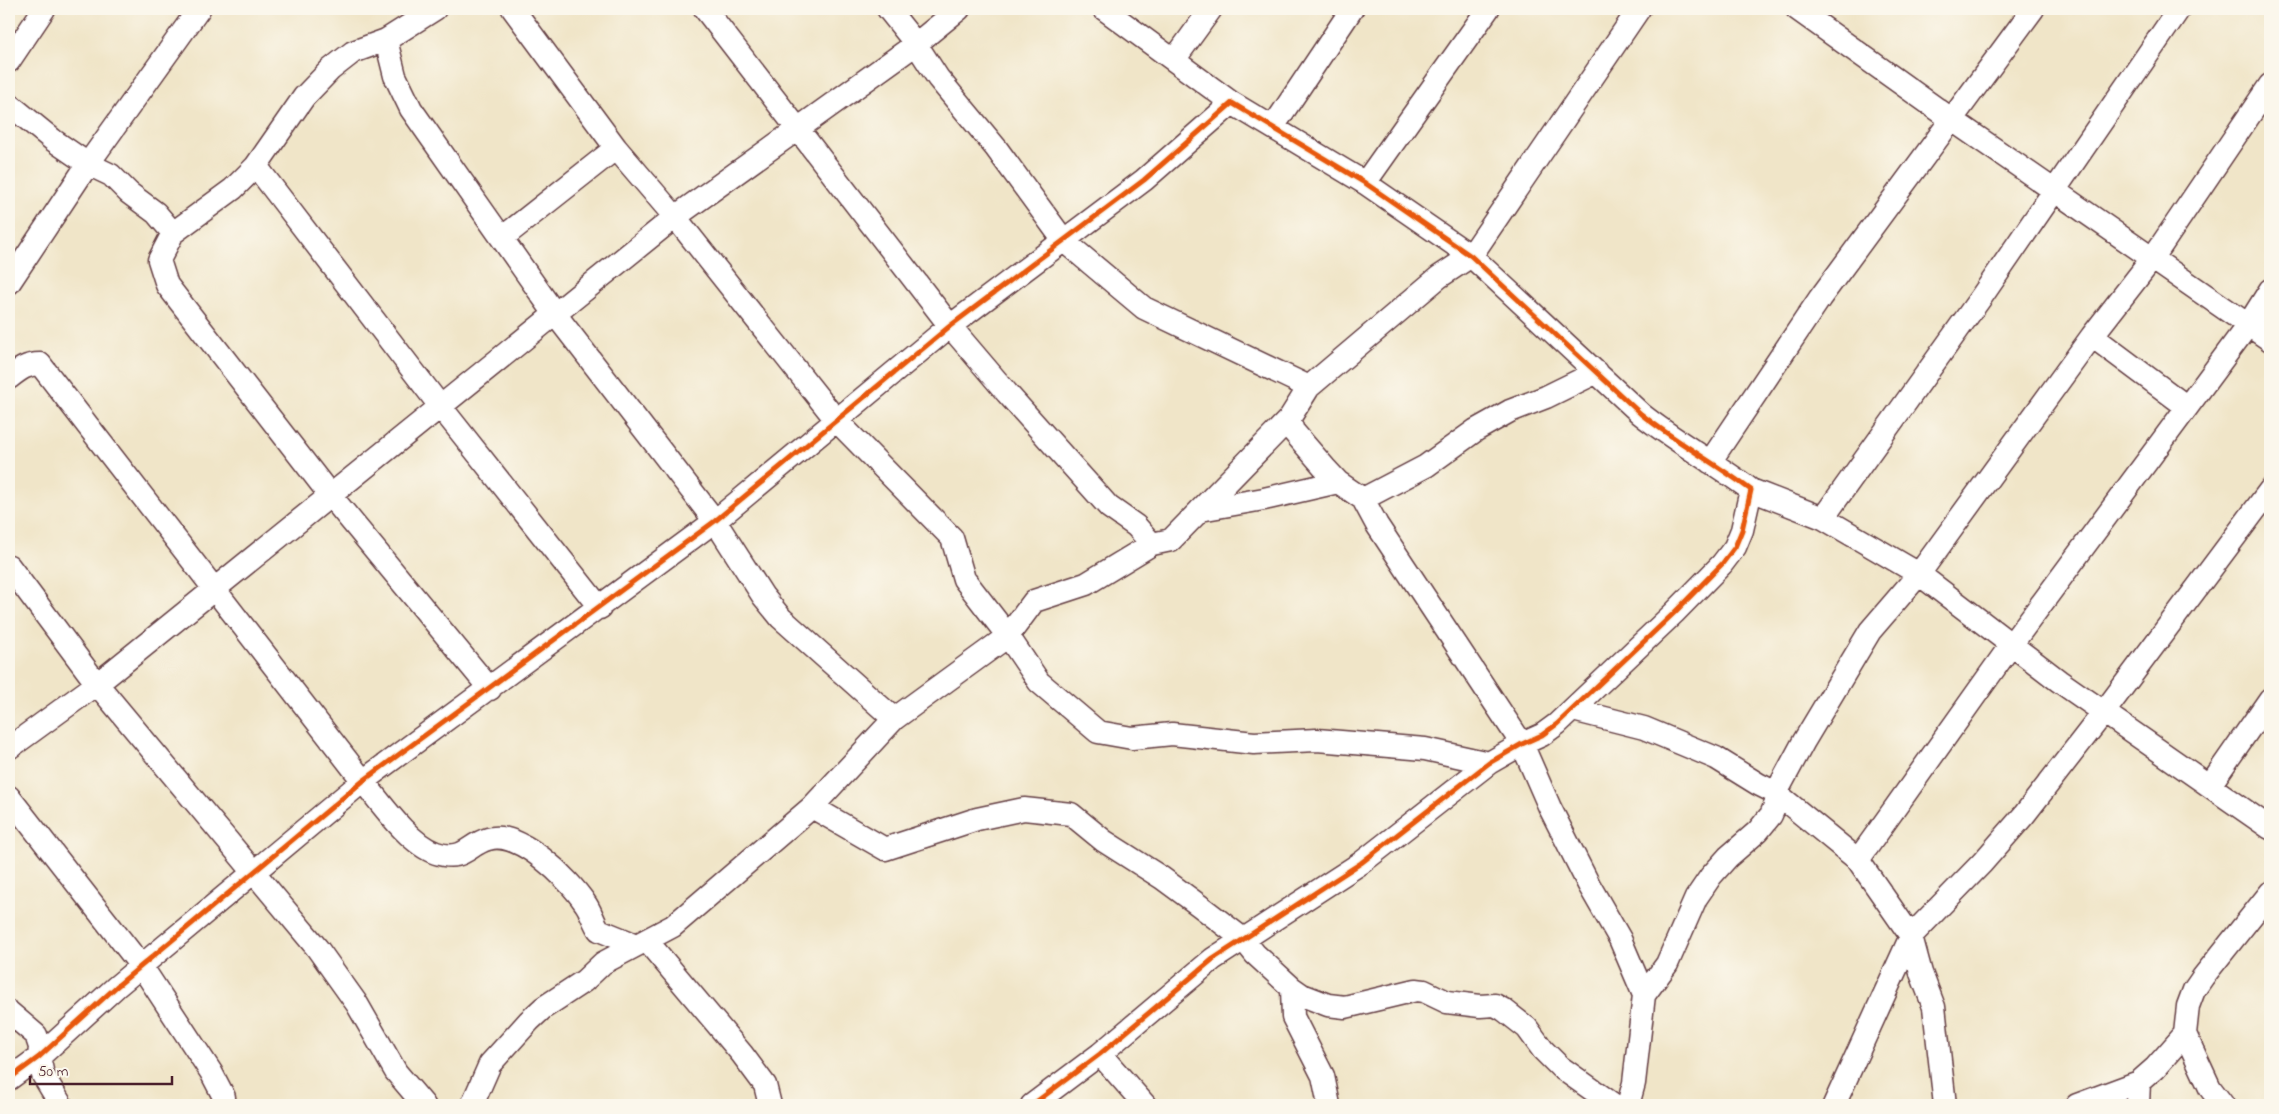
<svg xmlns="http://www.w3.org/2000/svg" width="2279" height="1114" font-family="'Indie Flower',sans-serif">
<rect width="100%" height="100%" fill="#fbf7ec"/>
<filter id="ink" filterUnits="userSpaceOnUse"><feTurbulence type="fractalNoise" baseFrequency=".02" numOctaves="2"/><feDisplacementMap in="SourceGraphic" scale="10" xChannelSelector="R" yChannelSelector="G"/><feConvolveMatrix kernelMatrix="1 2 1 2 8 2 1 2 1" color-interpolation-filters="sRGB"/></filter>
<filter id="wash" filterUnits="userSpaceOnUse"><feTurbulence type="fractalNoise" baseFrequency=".0096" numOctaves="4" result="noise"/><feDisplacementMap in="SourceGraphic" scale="20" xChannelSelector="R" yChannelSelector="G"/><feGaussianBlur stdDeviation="1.12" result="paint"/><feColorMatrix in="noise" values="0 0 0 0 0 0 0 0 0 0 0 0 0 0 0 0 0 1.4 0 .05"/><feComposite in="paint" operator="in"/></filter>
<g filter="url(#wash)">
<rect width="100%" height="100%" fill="#f0e5c8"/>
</g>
<g filter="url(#ink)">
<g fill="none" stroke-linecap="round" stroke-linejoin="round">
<!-- street casing -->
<g stroke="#633d43" stroke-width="25">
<path id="street" d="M513 9 616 148 675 217 837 421 952 538 964 579 1008 636 1039 682 1098 732 1132 738 1172 734 1254 743 1317 740 1425 749 1489 763
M705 9 950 326 1007 393 1109 507 1136 526 1152 544 1171 540 1289 419
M888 9 916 44 938 78 996 148 1064 241 1144 308 1309 387
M1104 9 1232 103
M1639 9 1471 256 1439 277 1309 387 1289 419 1293 431 1325 468 1338 482 1363 499 1377 525 1522 744 1550 808 1589 885 1620 939 1644 995
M1797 9 1951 119 2270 340
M386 40 395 76 411 109 555 314 715 521 763 596 781 618 894 719
M1174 60 1211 9
M9 61 44 9
M9 104 53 140 88 164 111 175 129 193 156 213 173 233 159 260 167 285 330 495 490 689
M1273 127 1352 9
M256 166 440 406 600 608
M1365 183 1488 9
M173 233 233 189 256 166 304 97 330 70 353 52 386 40 435 9
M502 238 616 148
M9 283 88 164 199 9
M2092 336 2187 407
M9 378C19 370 26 364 40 364L363 781C381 803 409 844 436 853 464 862 467 845 488 839 519 829 569 879 585 903 591 911 593 921 599 930L636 945
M1710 462 1820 298 2033 9
M1751 490 1823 518 1919 574 2059 681 2270 828
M1363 499 1426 466 1476 430 1510 411 1546 397 1597 372
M1200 510 1264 499 1338 482
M1823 518 1982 296 2179 9
M9 566 97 684 317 948 357 1004 396 1072 424 1105
M1573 710 1644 728 1716 758 1758 784 1776 793 1858 860 1911 936 1921 973 1934 1007 1945 1105
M9 748 97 684 675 217 916 44 959 9
M2210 785 2270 699
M9 797 142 967 211 1072 224 1097V1105
M812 807 885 849 977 819 1024 809 1071 814 1104 841 1162 878 1200 906 1243 939 1255 954 1292 988 1302 995 1328 1005 1345 1007 1416 990 1424 991 1447 1002 1480 1006 1495 1005 1504 1010 1527 1028 1543 1050 1560 1067 1614 1105
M1858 860 2011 645 2248 325 2270 290
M647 941 742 1054 765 1085 770 1105
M1292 988 1293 1017 1323 1076 1329 1105
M9 1012 36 1035 40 1047 39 1057 43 1075 61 1105
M2185 1034 2210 1088 2223 1105
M1100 1054 1145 1105
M9 1079 39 1057 116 987 363 781 715 521 950 326 1144 180 1232 103 1365 183 1471 256 1641 414C1676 442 1715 463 1751 490L1742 530 1735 547 1722 564 1674 613 1557 724 1542 735 1522 744 1489 763 1361 863 1213 959 1100 1054 1032 1105
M472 1105 490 1064 529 1021 543 1008 584 981 603 963 673 926 812 807 894 719 1008 636 1034 601 1086 584 1152 544
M1628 1105 1634 1083 1644 995 1667 964 1696 898 1711 876 1728 857 1758 831 1771 815 1776 803V793L1804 741 1870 631 1919 574 2092 336 2152 259 2270 85
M1834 1105 1911 936 1982 863 2024 815 2104 712 2270 490
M2077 1105 2139 1082 2155 1068 2185 1034 2188 1006 2194 990 2203 977 2270 893
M2138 1105 2139 1082"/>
</g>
<!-- street -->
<use href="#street" stroke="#fff" stroke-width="22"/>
<!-- cycleway casing -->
<g stroke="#fbf7ec" stroke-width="8">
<path id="cycleway" d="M9 1079 39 1057 116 987 363 781 715 521 950 326 1144 180 1232 103 1365 183 1471 256 1641 414C1676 442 1715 463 1751 490L1742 530 1735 547 1722 564 1674 613 1557 724 1542 735 1522 744 1489 763 1361 863 1213 959 1100 1054 1032 1105"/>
</g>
<!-- cycleway -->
<use href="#cycleway" stroke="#e8590c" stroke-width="5"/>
</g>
</g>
<!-- margin -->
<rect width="2279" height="1114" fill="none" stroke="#fbf7ec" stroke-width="30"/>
<!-- scale -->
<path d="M30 1076v8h142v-8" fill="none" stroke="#4a1f2b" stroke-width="2.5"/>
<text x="38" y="1076" font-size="15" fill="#4a1f2b" stroke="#fbf7ec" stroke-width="4" paint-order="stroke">50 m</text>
</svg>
